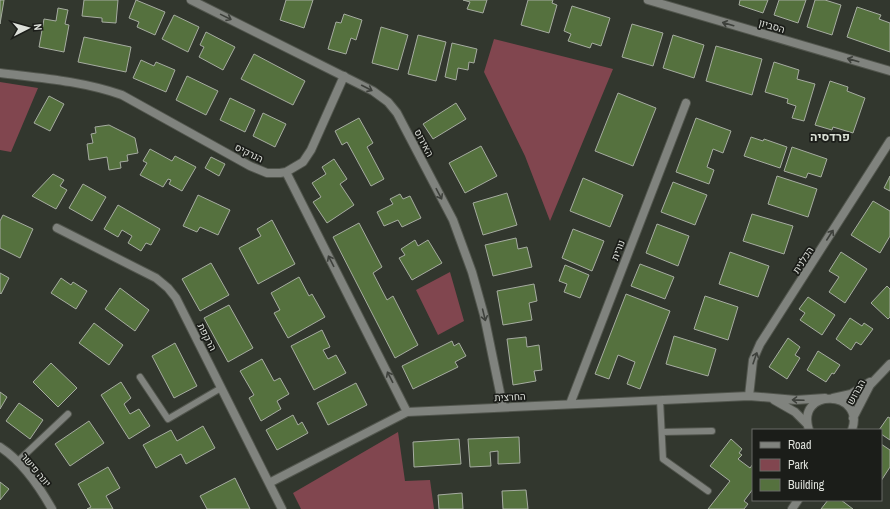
<svg xmlns="http://www.w3.org/2000/svg" width="890" height="509" font-family="'Archivo Narrow',Heebo,sans-serif">
<rect width="100%" height="100%" fill="#32372e"/>
<!-- green -->
<path fill="#81464f" d="M494 39 613 69 550 221 525 156 484 72Z
M0 82 38 88 11 152 0 150Z
M450 272 464 321 438 335 416 290Z
M398 432 405 481 430 480 434 509H301L293 493Z"/>
<!-- building -->
<path fill="#55713e" stroke="#a6aca1" d="M0 0H4L0 24Z
M84 0H118L116 23 102 22V18L82 16Z
M136 0 165 12 155 35 137 27 139 22 129 18Z
M286 0H313L304 28 280 20Z
M463 0H487L483 13 467 9 470 2Z
M528 0H553L552 3 557 5 549 33 521 25Z
M740 0H768L763 13 739 5Z
M779 0H806L798 23 774 15Z
M815 0H825L841 5 832 35 807 27Z
M572 6 610 18 601 46 592 43 590 48 568 41 571 34 564 31Z
M857 7 881 15 879 19 890 23V52L847 37Z
M58 8 68 10 65 24 69 25 64 52 39 47 44 19 56 21Z
M344 14 362 20 356 40 351 38 346 54 328 49 336 22 341 23Z
M174 15 199 27 188 52 162 39Z
M632 24 663 33 653 66 622 57Z
M381 27 408 35 398 70 372 63Z
M206 32 235 47 223 70 199 57 204 47 200 45Z
M418 35 446 42 436 81 408 74Z
M673 35 704 45 694 78 663 68Z
M84 37 131 47 126 72 78 62Z
M452 43 477 49 474 63 469 62 468 70 458 68 456 80 445 77Z
M716 46 762 59 752 95 706 81Z
M254 54 305 81 293 105 241 79Z
M141 60 154 66 156 62 175 70 166 92 133 78Z
M774 62 799 70 797 79 815 84 804 121 792 118 796 106 787 103 788 99 765 92Z
M187 76 218 91 206 115 176 100Z
M830 81 848 87 847 91 865 98 853 133 833 127 832 130 815 125Z
M618 93 656 108 633 166 595 151Z
M49 96 64 104 50 131 34 123Z
M230 98 255 110 245 132 220 120Z
M456 103 466 119 433 139 423 124Z
M263 113 286 124 275 147 253 136Z
M359 118 373 143 367 147 384 179 371 186 347 142 342 145 335 131Z
M696 118 731 131 723 153 713 149 707 167 714 170 709 184 676 172Z
M109 125 135 138 138 153 127 155 128 161 120 162 121 168 109 170 107 157 89 160 87 144 93 143 91 134 96 133 95 127Z
M751 137 763 141 764 139 787 147 780 168 744 156Z
M481 146 497 176 465 193 449 163Z
M792 147 827 159 821 177 808 173 806 178 784 171Z
M150 149 172 161 175 156 196 167 182 191 169 184 171 180 168 179 163 187 140 175 147 163 143 161Z
M211 157 225 164 219 176 205 168Z
M334 159 347 179 340 184 354 205 327 223 313 202 321 197 312 183 326 174 322 167Z
M53 174 64 180 60 186 67 190 56 209 32 196Z
M777 176 817 189 808 217 768 204Z
M890 176V191L884 188Z
M583 178 623 195 610 227 570 211Z
M673 182 707 195 695 225 661 212Z
M83 184 106 197 92 221 69 208Z
M507 193 517 225 483 235 473 203Z
M400 194 403 199 410 196 421 218 402 227 398 220 384 226 377 212 393 204 390 199Z
M198 195 230 210 218 235 200 227 197 232 183 226Z
M873 201 890 211V236L880 253 851 235Z
M118 205 160 229 151 245 146 243 141 251 128 243 132 236 122 230 118 237 104 229Z
M752 214 793 226 784 254 743 241Z
M3 215 33 229 20 258 0 248V221Z
M272 220 295 264 258 284 239 248 261 236 257 229Z
M359 223 382 267 373 273 387 300 393 296 418 345 395 358 333 237Z
M657 224 689 236 678 266 646 253Z
M573 229 604 241 592 271 562 258Z
M516 238 518 249 527 247 532 267 493 276 485 245Z
M415 240 418 246 428 240 442 263 412 280 399 258 405 255 401 249Z
M730 252 769 266 758 297 719 284Z
M841 252 867 269 845 303 829 292 839 277 829 271Z
M211 263 229 295 200 311 182 279Z
M640 264 674 277 665 299 631 286Z
M565 265 589 275 580 298 564 292 567 284 559 281Z
M0 273 9 278 1 294 0 293Z
M299 277 309 296 312 294 325 317 288 338 274 313 280 310 271 293Z
M61 278 71 285 73 282 87 291 76 309 51 293Z
M534 284 537 301 529 303 532 320 503 325 497 291Z
M887 286 890 289V317L888 319 871 303Z
M120 288 149 310 135 331 105 309Z
M626 294 670 311 640 389 627 384 635 362 618 355 609 379 595 374Z
M705 296 738 307 728 340 694 329Z
M808 297 835 315 822 335 800 320 805 313 799 309Z
M229 305 253 348 228 362 204 318Z
M850 318 862 326 864 323 873 329 861 345 856 342 851 350 836 339Z
M94 323 123 345 109 365 79 343Z
M322 330 330 347 323 350 328 359 336 355 346 373 314 390 291 346Z
M674 336 716 349 708 376 666 364Z
M526 337 527 347 539 345 542 370 534 371 536 381 513 385 507 339Z
M788 338 800 347 795 355 800 358 787 379 769 367Z
M452 341 454 346 459 343 466 356 455 362 458 367 413 389 402 366Z
M175 343 197 386 174 398 152 356Z
M818 351 840 365 834 374 832 373 826 382 807 370Z
M262 359 274 381 280 378 289 394 277 401 281 409 261 421 249 398 254 395 240 371Z
M51 363 77 388 58 407 33 382Z
M121 382 131 398 124 404 130 414 139 409 150 426 129 439 101 395Z
M356 383 367 405 328 425 317 403Z
M0 392 7 397 0 409Z
M19 403 43 420 30 439 6 421Z
M293 415 298 425 302 422 308 433 277 450 266 430Z
M888 417 890 418V440L881 434V430H879Z
M89 421 104 443 70 466 55 444Z
M203 426 215 448 186 464 181 454 156 468 143 445 171 430 177 441Z
M519 437 520 463 498 464V451L490 452 491 466 470 467 468 439Z
M459 439 461 464 414 467 413 442Z
M731 439 742 449 739 453 742 455 738 459 750 468 753 464V489L744 501 748 504 744 509H708L730 481 710 466Z
M881 444 890 450V467L881 481Z
M108 467 120 488 106 496 113 509H87L91 507 78 484Z
M235 478 250 509H207L200 496Z
M0 482 9 489 0 500Z
M526 490 528 509H503L502 491Z
M462 493 463 509H439L438 495Z
M828 500H841L853 509H821Z"/>
<g fill="none" stroke-linecap="round" stroke-linejoin="round">
<!-- service casing -->
<g stroke="#51554d" stroke-width="8">
<path id="service" d="M140 377 168 419 221 388
M660 400 663 459 708 491
M662 432 712 431
M17 462 68 414"/>
</g>
<!-- minor casing -->
<g stroke="#51554d" stroke-width="10">
<path id="minor" d="M191 0 373 91 388 102 397 113 453 220 472 272 484 315 503 407
M648 0 890 71
M0 73C41 78 82 81 122 95L250 166 267 173H280L286 172 303 162 311 150 344 76
M286 172 407 412
M57 228 156 278 168 288 176 298 282 509
M749 396 753 360 760 344 890 141
M774 400 795 412 807 424
M570 404 686 103
M0 447C22 461 39 486 52 509
M269 483 407 412 749 396 796 400 825 398"/>
</g>
<!-- tertiary casing -->
<g stroke="#51554d" stroke-width="10">
<path id="tertiary" d="M833 398 851 394 870 382
M853 418 870 385 890 364
M809 430C795 387 866 390 852 430
M792 509 798 500"/>
</g>
<!-- service -->
<use href="#service" stroke="#80837e" stroke-width="6"/>
<!-- minor -->
<use href="#minor" stroke="#80837e" stroke-width="8"/>
<!-- tertiary -->
<use href="#tertiary" stroke="#80837e" stroke-width="8"/>
</g>
<!-- one-way arrows -->
<defs><path id="oneway-shaft" d="M-6 0H5M1.5-3L5.5 0L1.5 3" fill="none" stroke-width="1.6" stroke-linecap="round" stroke-linejoin="round"/></defs>
<g stroke="#3e413c">
<use href="#oneway-shaft" transform="translate(226 17) rotate(26)"/>
<use href="#oneway-shaft" transform="translate(728 24) rotate(-164)"/>
<use href="#oneway-shaft" transform="translate(853 60) rotate(-164)"/>
<use href="#oneway-shaft" transform="translate(367 88) rotate(27)"/>
<use href="#oneway-shaft" transform="translate(439 194) rotate(62)"/>
<use href="#oneway-shaft" transform="translate(830 235) rotate(-57)"/>
<use href="#oneway-shaft" transform="translate(331 261) rotate(-117)"/>
<use href="#oneway-shaft" transform="translate(484 315) rotate(76)"/>
<use href="#oneway-shaft" transform="translate(755 358) rotate(-71)"/>
<use href="#oneway-shaft" transform="translate(390 377) rotate(-117)"/>
<use href="#oneway-shaft" transform="translate(798 400) rotate(-178)"/>
</g>
<g text-anchor="middle" dominant-baseline="central" stroke-width="3.5" stroke-linejoin="round" paint-order="stroke">
<!-- street labels -->
<g font-size="10" fill="#dde0da" stroke="#1b1d19">
<text transform="translate(772 26) rotate(16)">הסביון</text>
<text transform="translate(424 143) rotate(62)">האירוס</text>
<text transform="translate(249 153) rotate(26)">הנרקיס</text>
<text transform="translate(618 250) rotate(-69)">נורית</text>
<text transform="translate(803 260) rotate(-57)">הכלנית</text>
<text transform="translate(207 337) rotate(63)">הרקפת</text>
<text transform="translate(856 392) rotate(-61)">הברוש</text>
<text transform="translate(510 397) rotate(-3)">החרצית</text>
<text transform="translate(36 470) rotate(50)">יונה פישר</text>
</g>
<!-- quarter labels -->
<g font-size="12" font-weight="bold" fill="#d9dfd4" stroke="#1b1d19">
<text x="830" y="137">פרדסיה</text>
</g>
</g>
<!-- legend -->
<rect x="752" y="429" width="130" height="72" fill="#1b1d19" stroke="#696b66"/>
<rect x="760" y="442" width="20" height="6" fill="#80837e" stroke="#696b66"/>
<text x="788" y="449" font-size="12" fill="#dde0da">Road</text>
<rect x="760" y="459" width="20" height="12" fill="#81464f" stroke="#696b66"/>
<text x="788" y="469" font-size="12" fill="#dde0da">Park</text>
<rect x="760" y="479" width="20" height="12" fill="#55713e" stroke="#696b66"/>
<text x="788" y="489" font-size="12" fill="#dde0da">Building</text>
<!-- north arrow -->
<g transform="translate(28 28) rotate(84)" stroke="#1b1d19" stroke-width="3" paint-order="stroke">
<path d="M0-3L7 15L0 10L-7 15Z" fill="#dde0da"/>
<text y="-6" font-size="11" font-weight="bold" text-anchor="middle" fill="#dde0da">N</text>
</g>
</svg>
